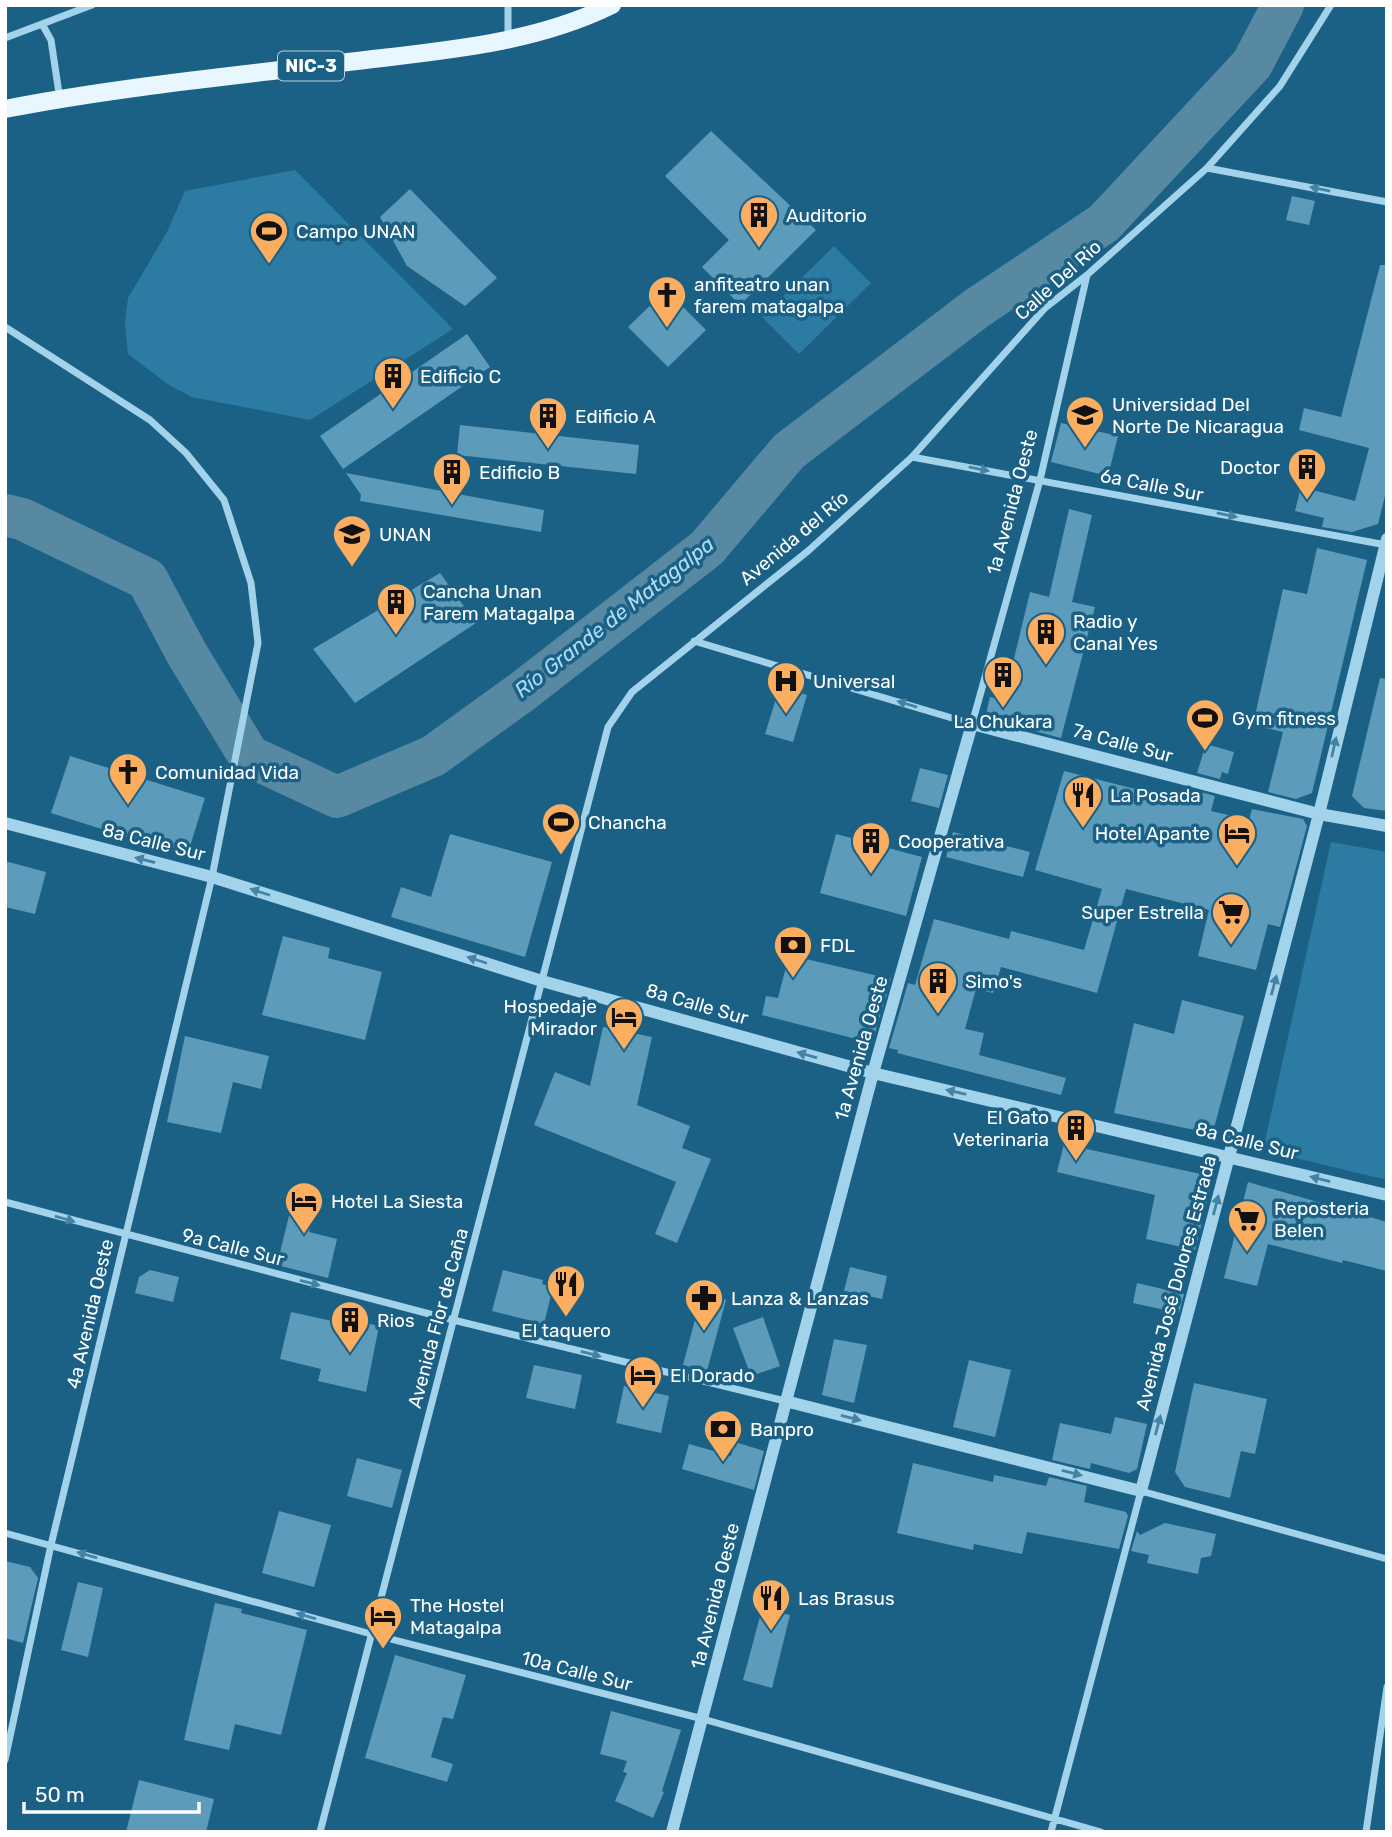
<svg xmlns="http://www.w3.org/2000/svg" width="1392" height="1837" font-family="Rubik,sans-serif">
<rect width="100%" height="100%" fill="#1b6186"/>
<!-- green -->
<path fill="#2c7ba3" d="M295 170 453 329 310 420 192 397 169 385 128 354 125 322 128 298 167 232 185 191Z
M834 246 871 283 799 354 762 317Z
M1331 842 1387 852V1180L1263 1150Z"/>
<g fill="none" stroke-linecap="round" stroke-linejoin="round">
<!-- river -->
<path stroke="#5889a3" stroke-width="42" d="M5 515 22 519 147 579 187 654 249 756 337 797 433 756 523 691 707 548 789 451 977 308 1104 223 1252 64 1283 5"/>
</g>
<!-- building -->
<path fill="#5d9bba" d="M711 131 816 230 740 305 702 267 729 240 665 176Z
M410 189 497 278 465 306 407 266 380 217Z
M1292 196 1315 201 1309 225 1286 220Z
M1380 265H1387V488L1378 524 1352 532 1322 527 1324 518 1295 511 1301 487 1355 501 1369 448 1299 430 1304 408 1341 417Z
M666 290 706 330 668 367 628 327Z
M467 334 490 367 343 469 320 436Z
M1061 423 1118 436 1108 476 1051 462Z
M460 425 639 445 636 474 457 455Z
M346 473 544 510 541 532 360 501 361 495Z
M1069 509 1092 515 1072 602 1095 607 1061 738 985 718 990 697 1004 700 1030 592 1049 597Z
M1317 548 1367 560 1312 793 1296 799 1268 792 1283 732 1253 725 1283 589 1307 594Z
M440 573 476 623 355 703 313 649Z
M1380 678 1387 679V811L1364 808 1352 796Z
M780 686 807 695 793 742 765 734Z
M1206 744 1234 752 1228 774 1222 772 1220 779 1197 773Z
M70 756 205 798 187 856 51 813Z
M920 768 948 775 939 808 911 801Z
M1064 771 1159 795 1160 791 1191 798 1193 790 1215 796 1211 811 1249 820 1252 809 1303 819 1307 826 1280 927 1268 924 1256 970 1198 956 1209 910 1126 889 1097 993 1001 967 993 993 976 989 965 1029 984 1033 979 1055 1066 1078 1061 1095 897 1053 898 1050 889 1048 908 983 915 985 934 919 1009 939 1011 931 1084 950 1102 889 1035 870Z
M953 832 1030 852 1023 877 946 857Z
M450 834 552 862 525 957 391 917 401 887 431 897Z
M836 834 922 857 906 916 820 893Z
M5 861 46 872 35 914 5 907Z
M283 936 330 948 328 958 382 972 365 1040 262 1015Z
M789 955 891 979 872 1043 762 1015 766 996 778 998Z
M1182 1000 1244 1016 1214 1128 1209 1133 1114 1113 1134 1023 1174 1034Z
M603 1027 652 1037 637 1105 690 1126 682 1148 711 1159 677 1243 655 1234 676 1182 534 1125 555 1072 590 1086Z
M185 1036 269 1056 261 1089 233 1082 221 1133 167 1122Z
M1064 1144 1205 1175 1212 1182 1195 1250 1146 1239 1155 1195 1057 1172Z
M1248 1182 1387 1222V1271L1343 1260 1342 1263 1268 1244 1257 1286 1224 1278Z
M295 1191 318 1197 309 1232 337 1239 328 1278 277 1265Z
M850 1267 887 1276 882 1299 844 1291Z
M150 1270 179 1277 173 1302 135 1293 139 1277Z
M503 1270 543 1280 542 1284 553 1287 544 1324 492 1311Z
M1137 1283 1184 1294 1179 1313 1133 1303Z
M702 1293 726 1300 707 1371 683 1365Z
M291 1312 332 1321 333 1315 379 1326 366 1392 318 1381 321 1369 280 1359Z
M763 1317 780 1366 751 1376 733 1328Z
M834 1339 867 1345 854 1403 822 1395Z
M969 1360 1011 1370 995 1437 953 1427Z
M534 1365 582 1375 575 1409 526 1398Z
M1194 1383 1267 1399 1255 1454 1241 1451 1230 1498 1185 1487 1175 1472Z
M624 1386 669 1396 661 1433 616 1423Z
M1115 1417 1147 1424 1137 1469 1129 1473 1091 1463 1090 1469 1052 1460 1060 1423 1111 1434Z
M735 1442 764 1451 754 1490 682 1469 689 1444 731 1456Z
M357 1458 402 1470 392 1508 347 1496Z
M913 1463 993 1482 994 1475 1046 1486 1049 1477 1087 1486 1084 1502 1126 1512 1128 1516 1119 1549 1027 1532 1022 1554 974 1544 973 1550 897 1533Z
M279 1511 331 1525 314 1587 262 1573Z
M1165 1523 1216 1534 1211 1556 1201 1558 1198 1574 1147 1563 1149 1555 1131 1551 1137 1531 1140 1535Z
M5 1561 30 1567 38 1578 23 1643 5 1638Z
M78 1582 103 1588 88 1657 61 1650Z
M215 1603 242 1609 241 1613 307 1630 281 1735 235 1724 229 1750 184 1740Z
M762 1609 790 1615 772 1688 743 1680Z
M395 1655 466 1675 453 1719 443 1717 431 1757 453 1764 447 1782 365 1758Z
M611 1711 681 1730 662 1791 664 1792 653 1818 615 1801 627 1773 623 1772 627 1761 600 1754Z
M139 1780 214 1799 206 1832H126Z"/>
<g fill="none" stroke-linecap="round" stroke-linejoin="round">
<!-- minor -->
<path stroke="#a3d3eb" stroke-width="7" d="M508 5V39
M42 24 51 40 60 100
M5 38 92 5
M1207 168 1387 202
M5 327 150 420 186 453 224 500 251 583 258 643 212 877 51 1545 5 1760
M912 457 1386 545
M694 641 972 724 1040 480 1087 275
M5 1202 441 1317 785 1401
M5 1533 371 1634 703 1719 1101 1832
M320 1832 608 727 632 692 808 551 912 457 1045 308 1087 275 1207 168 1280 86 1331 5
M1051 1832 1141 1491 1387 1559
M1366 1832 1387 1687"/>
<!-- tertiary -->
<path stroke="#a3d3eb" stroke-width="12" d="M5 823 212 877 542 981 873 1073 1387 1195
M785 1401 1141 1491 1319 814 1387 539
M672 1832 873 1073 972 724 1319 814 1387 826"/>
<!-- primary -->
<path stroke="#e8f6ff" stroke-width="18" d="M5 109C118 87 234 76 348 62 437 51 531 45 612 5"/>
</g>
<!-- one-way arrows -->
<defs><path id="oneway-solid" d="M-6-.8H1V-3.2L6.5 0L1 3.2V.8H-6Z" transform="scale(1.75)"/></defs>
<g fill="#4483a4">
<use href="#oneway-solid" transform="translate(1320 189) rotate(-169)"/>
<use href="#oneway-solid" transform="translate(979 469) rotate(11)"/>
<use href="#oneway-solid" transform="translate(1227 515) rotate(11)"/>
<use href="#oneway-solid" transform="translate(907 704) rotate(-163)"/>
<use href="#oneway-solid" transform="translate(1334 747) rotate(-77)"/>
<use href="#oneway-solid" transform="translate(145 860) rotate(-166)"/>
<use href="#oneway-solid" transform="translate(260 892) rotate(-162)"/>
<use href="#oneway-solid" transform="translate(477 960) rotate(-162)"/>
<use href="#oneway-solid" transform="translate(1274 985) rotate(-75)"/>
<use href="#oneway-solid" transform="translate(807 1055) rotate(-164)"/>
<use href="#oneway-solid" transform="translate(956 1092) rotate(-167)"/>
<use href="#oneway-solid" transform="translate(1320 1179) rotate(-166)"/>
<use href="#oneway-solid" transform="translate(1216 1205) rotate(-75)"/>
<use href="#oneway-solid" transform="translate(65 1219) rotate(16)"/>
<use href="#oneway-solid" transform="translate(310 1283) rotate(14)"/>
<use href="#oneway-solid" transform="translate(591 1354) rotate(14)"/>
<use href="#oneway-solid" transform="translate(851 1418) rotate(14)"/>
<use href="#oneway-solid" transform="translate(1158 1425) rotate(-75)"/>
<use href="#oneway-solid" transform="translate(1072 1473) rotate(14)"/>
<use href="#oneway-solid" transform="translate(87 1555) rotate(-164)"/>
<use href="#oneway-solid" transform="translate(306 1616) rotate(-164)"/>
</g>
<!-- icons -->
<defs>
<g id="building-pin" transform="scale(2.0125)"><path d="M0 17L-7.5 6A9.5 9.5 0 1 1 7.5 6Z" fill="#fcae60" stroke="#1b6186"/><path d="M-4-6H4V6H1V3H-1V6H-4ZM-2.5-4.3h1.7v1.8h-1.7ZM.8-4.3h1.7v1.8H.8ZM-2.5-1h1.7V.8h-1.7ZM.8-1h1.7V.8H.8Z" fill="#111"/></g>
<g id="stadium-pin" transform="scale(2.0125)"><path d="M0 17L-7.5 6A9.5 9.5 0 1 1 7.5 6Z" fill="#fcae60" stroke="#1b6186"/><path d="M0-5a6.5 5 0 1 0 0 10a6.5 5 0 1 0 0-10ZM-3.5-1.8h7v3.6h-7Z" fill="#111"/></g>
<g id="church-pin" transform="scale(2.0125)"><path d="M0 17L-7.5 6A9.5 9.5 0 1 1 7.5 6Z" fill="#fcae60" stroke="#1b6186"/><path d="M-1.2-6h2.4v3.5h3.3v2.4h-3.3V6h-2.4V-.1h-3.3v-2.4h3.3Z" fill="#111"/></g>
<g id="university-pin" transform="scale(2.0125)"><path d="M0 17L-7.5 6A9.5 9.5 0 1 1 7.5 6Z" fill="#fcae60" stroke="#1b6186"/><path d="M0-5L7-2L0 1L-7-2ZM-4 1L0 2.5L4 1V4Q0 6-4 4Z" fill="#111"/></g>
<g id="hospital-pin" transform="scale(2.0125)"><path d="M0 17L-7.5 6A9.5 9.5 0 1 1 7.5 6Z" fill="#fcae60" stroke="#1b6186"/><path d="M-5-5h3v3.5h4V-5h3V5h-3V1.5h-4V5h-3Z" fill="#111"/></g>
<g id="restaurant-pin" transform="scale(2.0125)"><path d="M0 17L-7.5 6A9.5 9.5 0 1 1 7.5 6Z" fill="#fcae60" stroke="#1b6186"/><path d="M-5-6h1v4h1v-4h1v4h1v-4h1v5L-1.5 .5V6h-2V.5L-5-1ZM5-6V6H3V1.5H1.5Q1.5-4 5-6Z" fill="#111"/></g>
<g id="hotel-pin" transform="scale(2.0125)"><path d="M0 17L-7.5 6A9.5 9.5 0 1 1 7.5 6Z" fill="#fcae60" stroke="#1b6186"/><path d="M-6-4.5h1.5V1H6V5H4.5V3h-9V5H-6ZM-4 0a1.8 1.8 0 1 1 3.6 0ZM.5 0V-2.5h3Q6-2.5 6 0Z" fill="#111"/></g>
<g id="supermarket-pin" transform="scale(2.0125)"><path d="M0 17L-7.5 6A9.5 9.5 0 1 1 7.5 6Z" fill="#fcae60" stroke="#1b6186"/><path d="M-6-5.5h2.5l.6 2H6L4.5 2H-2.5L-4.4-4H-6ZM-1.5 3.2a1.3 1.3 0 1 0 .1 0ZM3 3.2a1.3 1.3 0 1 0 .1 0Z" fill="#111"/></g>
<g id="bank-pin" transform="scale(2.0125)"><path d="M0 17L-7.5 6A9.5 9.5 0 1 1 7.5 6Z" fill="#fcae60" stroke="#1b6186"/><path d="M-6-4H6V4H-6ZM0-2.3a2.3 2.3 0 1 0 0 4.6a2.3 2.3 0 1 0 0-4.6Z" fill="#111"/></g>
<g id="pharmacy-pin" transform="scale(2.0125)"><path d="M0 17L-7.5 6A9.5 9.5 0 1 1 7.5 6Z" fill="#fcae60" stroke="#1b6186"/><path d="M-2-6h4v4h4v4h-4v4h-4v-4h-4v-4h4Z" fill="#111"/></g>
</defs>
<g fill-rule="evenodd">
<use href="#building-pin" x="759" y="215"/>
<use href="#stadium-pin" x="269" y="231"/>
<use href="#church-pin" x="667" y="295"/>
<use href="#building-pin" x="393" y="376"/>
<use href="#university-pin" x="1085" y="415"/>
<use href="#building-pin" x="548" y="416"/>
<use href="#building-pin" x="1307" y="467"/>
<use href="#building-pin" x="452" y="472"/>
<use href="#university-pin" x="352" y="534"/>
<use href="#building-pin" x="396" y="602"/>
<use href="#building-pin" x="1046" y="632"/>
<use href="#building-pin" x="1003" y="675"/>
<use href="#hospital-pin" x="786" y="681"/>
<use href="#stadium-pin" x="1205" y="718"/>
<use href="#church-pin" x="128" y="772"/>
<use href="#restaurant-pin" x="1083" y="795"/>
<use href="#stadium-pin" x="561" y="822"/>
<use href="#hotel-pin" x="1237" y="833"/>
<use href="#building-pin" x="871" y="841"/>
<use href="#supermarket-pin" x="1231" y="912"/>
<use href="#bank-pin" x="793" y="945"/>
<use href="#building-pin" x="938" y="981"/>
<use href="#hotel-pin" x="624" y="1017"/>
<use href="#building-pin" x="1076" y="1128"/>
<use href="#hotel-pin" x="304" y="1201"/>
<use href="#supermarket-pin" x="1247" y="1219"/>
<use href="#restaurant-pin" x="566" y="1284"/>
<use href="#pharmacy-pin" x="704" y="1298"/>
<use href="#building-pin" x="350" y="1320"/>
<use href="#hotel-pin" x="643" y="1375"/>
<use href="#bank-pin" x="723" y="1429"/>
<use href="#restaurant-pin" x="771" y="1598"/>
<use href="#hotel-pin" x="383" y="1616"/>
</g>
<g text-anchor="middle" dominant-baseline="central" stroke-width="7" stroke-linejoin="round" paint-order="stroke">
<!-- shield labels -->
<rect fill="#1b6186" stroke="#bbd0db" stroke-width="2" x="278" y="51.5" width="66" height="29" rx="5"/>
<g font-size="18" font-weight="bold" fill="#fff">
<text x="311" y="66">NIC-3</text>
</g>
<!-- poi labels -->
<g font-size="19" fill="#fff" stroke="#1b6186" text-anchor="start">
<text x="786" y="215">Auditorio</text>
<text x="296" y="231">Campo UNAN</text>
<text x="694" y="284">anfiteatro unan<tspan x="694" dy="22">farem matagalpa</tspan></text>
<text x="420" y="376">Edificio C</text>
<text x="1112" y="404">Universidad Del<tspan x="1112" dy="22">Norte De Nicaragua</tspan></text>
<text x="575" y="416">Edificio A</text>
<text x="1280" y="467" text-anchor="end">Doctor</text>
<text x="479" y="472">Edificio B</text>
<text x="379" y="534">UNAN</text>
<text x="423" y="591">Cancha Unan<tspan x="423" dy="22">Farem Matagalpa</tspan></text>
<text x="1073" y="621">Radio y<tspan x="1073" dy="22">Canal Yes</tspan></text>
<text x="813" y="681">Universal</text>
<text x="1232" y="718">Gym fitness</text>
<text x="1003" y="721" text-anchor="middle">La Chukara</text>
<text x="155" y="772">Comunidad Vida</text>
<text x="1110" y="795">La Posada</text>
<text x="588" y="822">Chancha</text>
<text x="1210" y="833" text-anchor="end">Hotel Apante</text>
<text x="898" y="841">Cooperativa</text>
<text x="1204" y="912" text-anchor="end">Super Estrella</text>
<text x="820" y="945">FDL</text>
<text x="965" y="981">Simo's</text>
<text x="597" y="1006" text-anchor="end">Hospedaje<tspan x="597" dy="22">Mirador</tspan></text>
<text x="1049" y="1117" text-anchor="end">El Gato<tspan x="1049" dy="22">Veterinaria</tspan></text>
<text x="331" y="1201">Hotel La Siesta</text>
<text x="1274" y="1208">Reposteria<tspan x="1274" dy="22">Belen</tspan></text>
<text x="731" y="1298">Lanza &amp; Lanzas</text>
<text x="377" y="1320">Rios</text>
<text x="566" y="1330" text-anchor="middle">El taquero</text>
<text x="670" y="1375">El Dorado</text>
<text x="750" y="1429">Banpro</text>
<text x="798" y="1598">Las Brasus</text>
<text x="410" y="1605">The Hostel<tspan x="410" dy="22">Matagalpa</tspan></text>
</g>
<!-- street labels -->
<g font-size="19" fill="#fff" stroke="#1b6186">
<text transform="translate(1058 280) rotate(-42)">Calle Del Rio</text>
<text transform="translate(1152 485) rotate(11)">6a Calle Sur</text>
<text transform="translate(1012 502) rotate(-75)">1a Avenida Oeste</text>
<text transform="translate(794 538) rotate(-40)">Avenida del Río</text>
<text transform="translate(1123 743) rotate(15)">7a Calle Sur</text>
<text transform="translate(154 842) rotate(14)">8a Calle Sur</text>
<text transform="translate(697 1004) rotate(16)">8a Calle Sur</text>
<text transform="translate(861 1048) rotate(-74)">1a Avenida Oeste</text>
<text transform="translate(1247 1141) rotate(14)">8a Calle Sur</text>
<text transform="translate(233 1247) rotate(14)">9a Calle Sur</text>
<text transform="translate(1176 1283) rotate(-75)">Avenida José Dolores Estrada</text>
<text transform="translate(90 1314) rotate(-77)">4a Avenida Oeste</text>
<text transform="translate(438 1318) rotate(-75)">Avenida Flor de Caña</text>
<text transform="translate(715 1596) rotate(-76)">1a Avenida Oeste</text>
<text transform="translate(577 1671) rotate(14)">10a Calle Sur</text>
</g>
<!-- water labels -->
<g font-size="21" font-style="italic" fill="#afdcf3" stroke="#1b6186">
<text transform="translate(614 617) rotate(-38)">Río Grande de Matagalpa</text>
</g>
</g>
<!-- border -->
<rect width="1392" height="1837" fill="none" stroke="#ffffff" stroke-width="14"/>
<!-- scale -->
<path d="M24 1802v10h175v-10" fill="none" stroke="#ffffff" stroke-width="3.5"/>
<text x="35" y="1802" font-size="21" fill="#ffffff" stroke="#1b6186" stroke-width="5" paint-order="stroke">50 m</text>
</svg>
